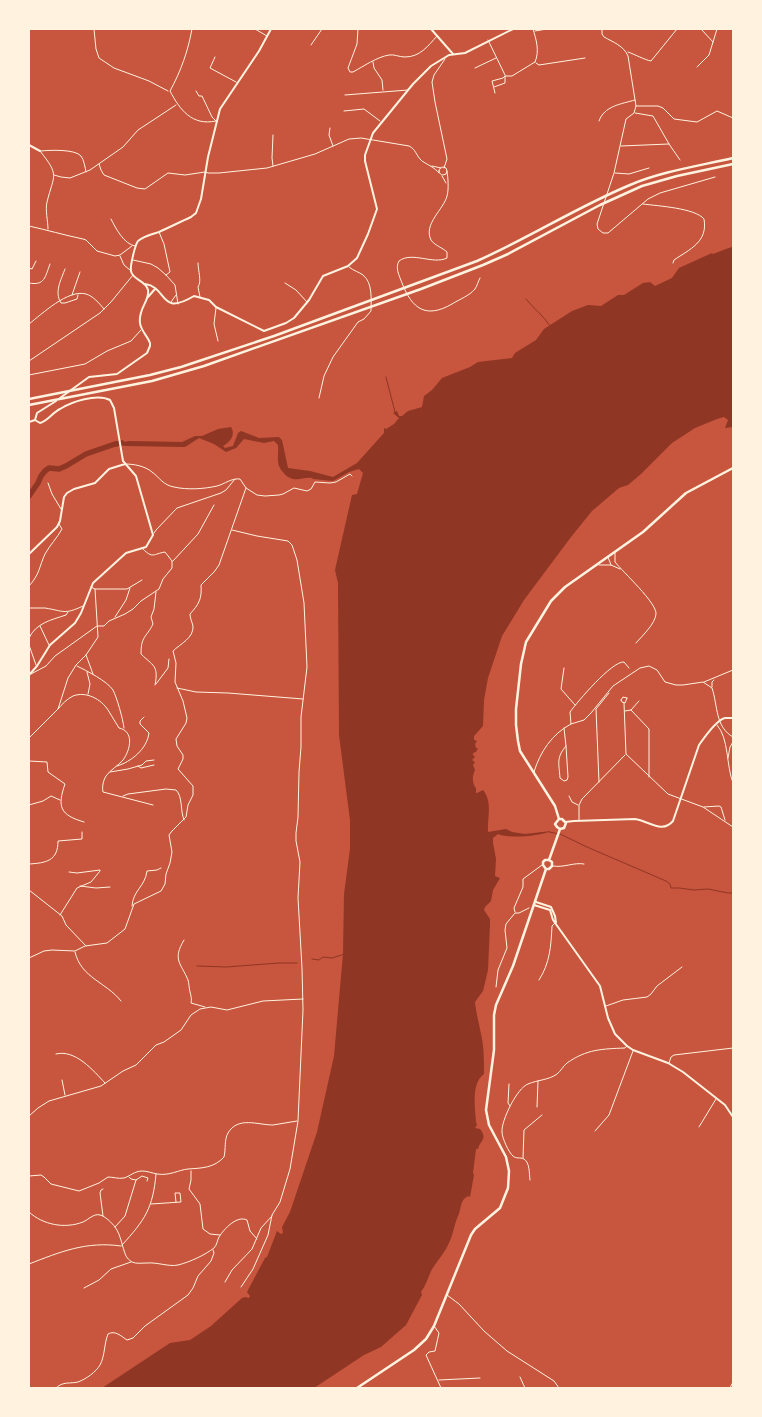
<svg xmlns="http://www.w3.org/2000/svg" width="762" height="1417" font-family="'Varela Round',sans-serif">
<rect width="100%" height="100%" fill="#c8553d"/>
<!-- water -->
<path fill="#8f3625" d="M732 247 733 248V427L725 428 728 420 724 417 717 419 695 428 672 443 641 474 628 485 619 488 592 511 571 537 524 600 502 636 488 678 484 700 483 726 474 736V740L477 741 475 744 476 748H478L476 752 473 753V755L475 757 472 760 475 762 473 765 475 770C472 776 472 784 476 788V793H477L483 790C493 802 487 818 488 832L506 829 512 832 525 834 551 831C540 836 509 839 498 834L493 838V843L496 859 495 876 500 878 493 890 491 901 485 907 484 910 490 919V924L488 970 483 991 475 1002C476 1013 479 1023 481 1034 484 1046 484 1061 484 1074 471 1083 475 1108 476 1122L477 1125 475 1128 480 1129C488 1139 480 1140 478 1149H476L473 1173 474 1175 470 1197 468 1196C459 1201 462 1208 458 1216 454 1225 453 1236 448 1245 444 1254 436 1262 431 1271 428 1278 426 1285 421 1292L422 1295 406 1325 381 1347 364 1355 314 1388H102L170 1343 190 1340 211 1326 242 1298 245 1297 249 1298 250 1296 247 1292 265 1258 267 1257 277 1231 281 1234 283 1233 282 1227 290 1212 317 1132 334 1056 343 954 344 894 350 849V820L339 735 338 583 335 570 352 495 357 494 363 473 359 469 349 472 333 481 313 479 312 478C304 477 301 480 293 479 289 478 286 476 283 472 275 464 279 455 278 445L274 441 264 443 244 439 236 448 226 452 214 444 199 438 185 447 126 446 115 444 129 441 182 442 195 436H202L218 429 231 427C236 435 230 442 223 446L225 448 233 446 238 433 241 431 259 438 279 437 282 440 288 468 310 471 333 477 357 463 384 433V428L386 429 394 424 399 418 393 413 397 411 399 416H402L408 411 422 407 424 396 432 390 442 378 470 367 478 362 512 358 515 353 536 340 544 329 572 311 588 305 601 306 618 295H624L643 283 650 282 655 286 672 278 679 268 712 253 713 254 726 249Z"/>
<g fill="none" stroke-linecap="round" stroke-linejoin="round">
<!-- stream -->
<path stroke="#8f3625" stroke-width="1" d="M526 299C534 309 544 316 550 326
M386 377 395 412
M549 832 560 834 587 847 666 881 670 884 671 888H679L694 890 708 889 728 893H733
M312 959 319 960 323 957 332 958 345 954
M197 966 226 967 279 963H297"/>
<!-- river -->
<path stroke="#8f3625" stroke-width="5.5" d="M29 496 38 483 41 476 45 471 49 468 59 469 66 466 86 454 115 444 122 443"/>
<!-- minor -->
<path stroke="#fff3e0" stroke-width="1" d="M94 29 96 49 99 58 114 68 149 81 168 91
M192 29C188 51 181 71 170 91 180 110 192 126 216 121L212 117 202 96H199L196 91
M255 29 267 36
M358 29 357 44 348 68 350 72H353C364 66 377 57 389 55 394 54 399 57 405 57 420 57 428 46 437 36
M533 29C536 39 540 51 535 62
M602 29V34L604 37C613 42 624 46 628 56L636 106 634 113 626 119 614 173 597 224 598 229 603 233H608L648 199 660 193 715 177
M701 29 713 42
M535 31 547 29
M488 40 505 75
M311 45 322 29
M628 52C634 54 645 60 651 61L677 29
M215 57 210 68 236 82
M373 62 374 68 382 80 383 90
M536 63 539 65 585 58
M697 67 709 55 717 29
M475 68 496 58
M494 87 505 83V76
M495 93 492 81 503 78 505 76H512L535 62
M345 95 408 90
M636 106H658L663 108 674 119 697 122 717 111 733 118
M344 111 364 109 380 121
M635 113 653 116 669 144 680 160
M599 121C604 106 621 104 635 100
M330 128 329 135 333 146
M621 146 669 144
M40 151C60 176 54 174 47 202 45 210 48 221 48 229
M41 151C50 150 75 149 81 156 84 160 85 167 86 172
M99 164 101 170 104 175 137 188 145 189 168 173 185 175 205 172 208 173H219L267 168 315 154 349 139 361 138 409 146C416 149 416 156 422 161 428 165 434 167 439 173
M273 166 272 158 273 135
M432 166 441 168
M439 171a4 4 0 1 1 8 0a4 4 0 1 1-8 0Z
M444 168 447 159 435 102 432 82 434 75 445 59
M447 171C448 178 449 189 447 196 444 209 423 224 431 240 434 245 443 248 447 252V258C433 265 412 251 399 261 395 268 399 275 402 283 412 309 426 319 452 304 460 299 469 296 475 289 477 286 478 282 480 278
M615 173 629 174 649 168
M54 175 61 177 70 178 90 170 123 147 138 130 176 105
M442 176 446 183
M643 204C658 206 695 208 704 219 708 242 690 249 674 260L673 263
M111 219C116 229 124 244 135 246
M29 226C47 230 64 235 83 239L86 240 97 251 115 256 120 255 132 246
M159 232 164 244 170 272 166 275
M120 256 124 265 130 270
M133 260 151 264 158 268 166 275 175 285 178 304
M198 263C198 271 202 281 198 287L200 297
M29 268 32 269 36 261
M65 269C61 280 54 292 61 303H65L77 299 78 295
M29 283C45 286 45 277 50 264
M285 283 296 290 307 302
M72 295 80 272
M171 302 176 295
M216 308 214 324 218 341
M29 324C42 314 68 289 86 294 93 296 99 303 104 309
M29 361 100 313 111 302 133 275
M29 375 85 364 107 351 131 341 141 330
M319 398 324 376 333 357 358 322 364 319 371 311C371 300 373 283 363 275 359 272 354 271 349 267
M125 464C134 464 145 466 152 472 160 478 163 485 174 487 187 490 204 489 217 486 225 484 231 478 240 479L246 488 257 495 265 496 279 495 283 494 294 488 307 491 311 489 315 482 330 483 336 482 350 474 352 476
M48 483 52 494 61 509
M232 530 257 536 288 541 292 545 297 560 304 603 307 667 301 717V747L299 772 298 817 296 833V841L300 862 298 898 302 968 303 1010 298 1121 290 1169 280 1202 272 1215 268 1235 253 1269 241 1287
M154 533 156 530 177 508 221 493 226 490 235 479
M143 549C153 559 153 554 165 552L172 561
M615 553V562C623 572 657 603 656 614 655 624 643 635 636 643
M608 557 611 565
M173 561 198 534 214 505
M599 565H611L620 569
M29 586C40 574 39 567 45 554 50 545 57 538 62 529L59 524
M95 589H127L142 580
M29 608C34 608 40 608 45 608 64 611 64 615 83 606
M115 617 126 600 130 588
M40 626 49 645
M98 626H104L109 621 125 614 133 609 141 601 159 589 163 579 172 568V561
M29 638C36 623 51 620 66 615L68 612
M29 645 36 665
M86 655 93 674
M77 666C87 671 107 681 113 690 117 698 123 719 124 728
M564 668 561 689 575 705
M87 672 90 684 88 694
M31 674 46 666 55 656 97 626
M704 682 733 670
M156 684 168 668 169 659
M155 685C159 665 153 666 141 654 141 636 146 638 153 624L151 617 154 609 156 592
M712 687V682L714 680
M177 688 196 692 228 693 303 699
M621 700 622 702 625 703 627 698
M621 700 623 697 627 698
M624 703 626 754 668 794 703 807 733 827
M58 709C62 704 67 699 73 696 86 691 101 699 108 710 112 716 115 722 119 728 134 731 131 749 123 760 118 766 110 770 106 776 103 781 102 787 103 792L153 805
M631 710 649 729V777
M625 711 631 710 639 701
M571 724 584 720 591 713 613 686 640 668 649 666 657 670 665 682 676 685H683L703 682 712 688C718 706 715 727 733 737
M717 725C729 738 726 765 733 783
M564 728 566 746C556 758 559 763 560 778L564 781 567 780 568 777 566 746
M29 738 58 709 68 678 76 665 86 655 98 637 95 589 91 587
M728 758 730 747 733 742
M29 761 47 762 48 772 65 784C57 807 60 815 84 822
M117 766C131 762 147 749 149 733L140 724V721L144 717
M138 766 141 768 154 765
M110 772 128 769 142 765 146 761 154 760
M534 772C540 752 552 734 571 724L570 712C578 701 612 661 624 662L629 668
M599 782 596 709 609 693
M123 796 128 794 166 789 176 790C183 797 180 810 184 820
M569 796 572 802 578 805
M29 805 43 801 51 796 60 800
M704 807 719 806 721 807 725 820
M579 820V805L582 799 625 755
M29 864C46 863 58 861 58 841L82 839V832
M553 866C564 868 574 862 584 864
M29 879V883
M80 886 96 888 110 887
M29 890 62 916 66 925 86 946
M132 906C133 890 145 887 147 871L157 870 161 868
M515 912 514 908 523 887V879L542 865
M60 915 77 888 91 882 100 871V870L77 873 69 872
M184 940C172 960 181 963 188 980 189 983 189 988 190 992 191 996 192 999 191 1003L205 1007
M75 952C81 978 106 982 121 1001
M29 958 44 951 52 950 75 951 85 946 107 943 125 929 134 904 161 891 165 884 166 874 170 863 172 852 169 835 172 831 186 817 188 805 193 795V786L178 769 183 759V755L177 746 176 739 186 723 187 718 183 701 175 682 176 663 173 651C180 644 194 638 193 626 192 622 190 618 190 614 199 604 202 599 201 585L214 572 219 565 246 488
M539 980C550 963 551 946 552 926L555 923
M496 987 498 970 507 948 505 930 506 924 515 913H519L529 908
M606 1006 623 1000 647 997 651 994 657 986 682 967
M56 1054C75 1049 93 1070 105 1083
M669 1063 671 1057 674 1055 733 1048
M62 1080 65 1095
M509 1084 508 1103 510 1106
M537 1107 538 1081
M29 1116 38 1108 49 1101 101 1086 123 1071 136 1065 156 1045 164 1042 181 1030 191 1015 200 1009 211 1007 227 1010 263 1001 303 999
M699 1127 716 1099
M595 1131 609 1115 633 1051
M523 1158 524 1130 542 1115
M191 1171V1180L189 1189 200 1204 203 1229 210 1234 220 1235
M29 1176 41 1175 44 1177 51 1184 79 1191 99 1183 108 1177C113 1177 118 1179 124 1178 130 1176 135 1171 142 1171 147 1171 152 1173 157 1174 170 1176 178 1170 188 1169 202 1168 214 1168 224 1157 226 1149 224 1140 228 1133 238 1116 258 1125 273 1125 281 1124 289 1122 297 1121
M129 1177 131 1179 136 1180
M530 1180C529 1173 530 1163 524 1159 520 1157 516 1159 513 1156 509 1153 502 1138 502 1132 501 1121 517 1088 528 1084 537 1080 549 1080 557 1074 561 1071 563 1066 567 1063 587 1049 602 1049 625 1048L627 1046
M151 1204 181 1202 180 1193H175L176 1202
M29 1212C43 1225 65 1229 83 1222 88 1220 94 1213 100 1215 105 1216 112 1223 115 1227 121 1235 122 1247 126 1256 128 1259 129 1260 132 1262 136 1264 142 1263 147 1263 157 1262 169 1267 178 1265 190 1262 205 1255 214 1248 217 1245 217 1241 219 1237 224 1229 237 1215 247 1220L250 1231 257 1239
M103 1216 100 1193 101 1190 103 1189
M115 1227 125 1216 136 1180 142 1176 148 1178 147 1181
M122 1245C145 1220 153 1208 156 1174
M29 1264C60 1252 86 1241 121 1246
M225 1282 232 1270 252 1249 261 1228 272 1216
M84 1288 99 1280 111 1269 131 1262
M447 1295 459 1304 484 1331 507 1351 554 1381 559 1388
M434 1326 439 1333 435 1351 429 1352 426 1355 441 1388
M520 1377 525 1388
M439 1380 480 1378
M56 1388C63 1381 70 1384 78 1382 86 1379 96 1372 100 1365 105 1356 104 1344 108 1334 115 1330 121 1336 127 1340L133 1338 145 1326 188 1295 193 1288 198 1276 211 1261 214 1253 213 1250
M730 1388 733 1382"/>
<!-- tertiary -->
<path stroke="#fff3e0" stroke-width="2" d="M431 29 453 54
M29 145 40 151
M145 284C168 287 159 317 194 296L209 300 216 307 264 331 286 323 294 318 309 300 323 276 348 266 357 258 368 234 377 209 365 161V155L373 133 413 84 431 66 449 55 465 53 513 29
M148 297 155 289
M60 398 89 377 117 374 147 353 150 346V343C147 335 141 331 140 323 138 308 150 301 148 290 146 280 132 280 131 271 130 266 135 245 138 241 144 236 152 234 159 232 170 227 180 222 191 217L196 213 201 199 208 157 220 109 259 51 271 29
M35 420 37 413 56 401
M29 422 35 420
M29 554 57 527 60 521 64 497 67 493 74 489 95 483 109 469 125 464
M29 675 37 666 50 645 75 623 81 613 93 583 126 553 146 547 153 535 136 476 123 461 114 408 110 400C97 393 71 402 60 409 52 413 48 421 40 423L35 420
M565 822 574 821 635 819C649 821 662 834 673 821L699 745C704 738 716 720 725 718 726 718 732 718 733 718
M536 902 551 907 555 916 556 923
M534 905 550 910 553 920 600 986 608 1018 615 1034 627 1046 633 1050 668 1063 683 1072 725 1105 733 1117"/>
<!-- primary -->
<path stroke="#fff3e0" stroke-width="2.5" d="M559 819 555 806 520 751 518 741 516 725V709L521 664 526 642 551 601 565 587 643 532 686 493 733 468
M559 819H562L566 823 564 828 560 829
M559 819 555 824 557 827 560 829
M549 860 560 829
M546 869 543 865V862L545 860H549
M546 869H549L552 866V862L549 860
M357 1388 414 1350 426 1339 434 1326 471 1235 475 1229 500 1208 508 1188 509 1171 506 1157 489 1125 486 1110 494 1050V1015L496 1005 513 966 546 869"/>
<!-- motorway -->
<path stroke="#fff3e0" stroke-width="2.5" d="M29 399 150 375 181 367 274 336 477 261C529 238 577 207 630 185 663 171 699 166 733 158
M29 405 152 381 204 366 421 289 483 265 508 254 600 205 642 186 677 176 733 164"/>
</g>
<!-- border -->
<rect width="762" height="1417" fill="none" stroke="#fff3e0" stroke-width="60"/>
</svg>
